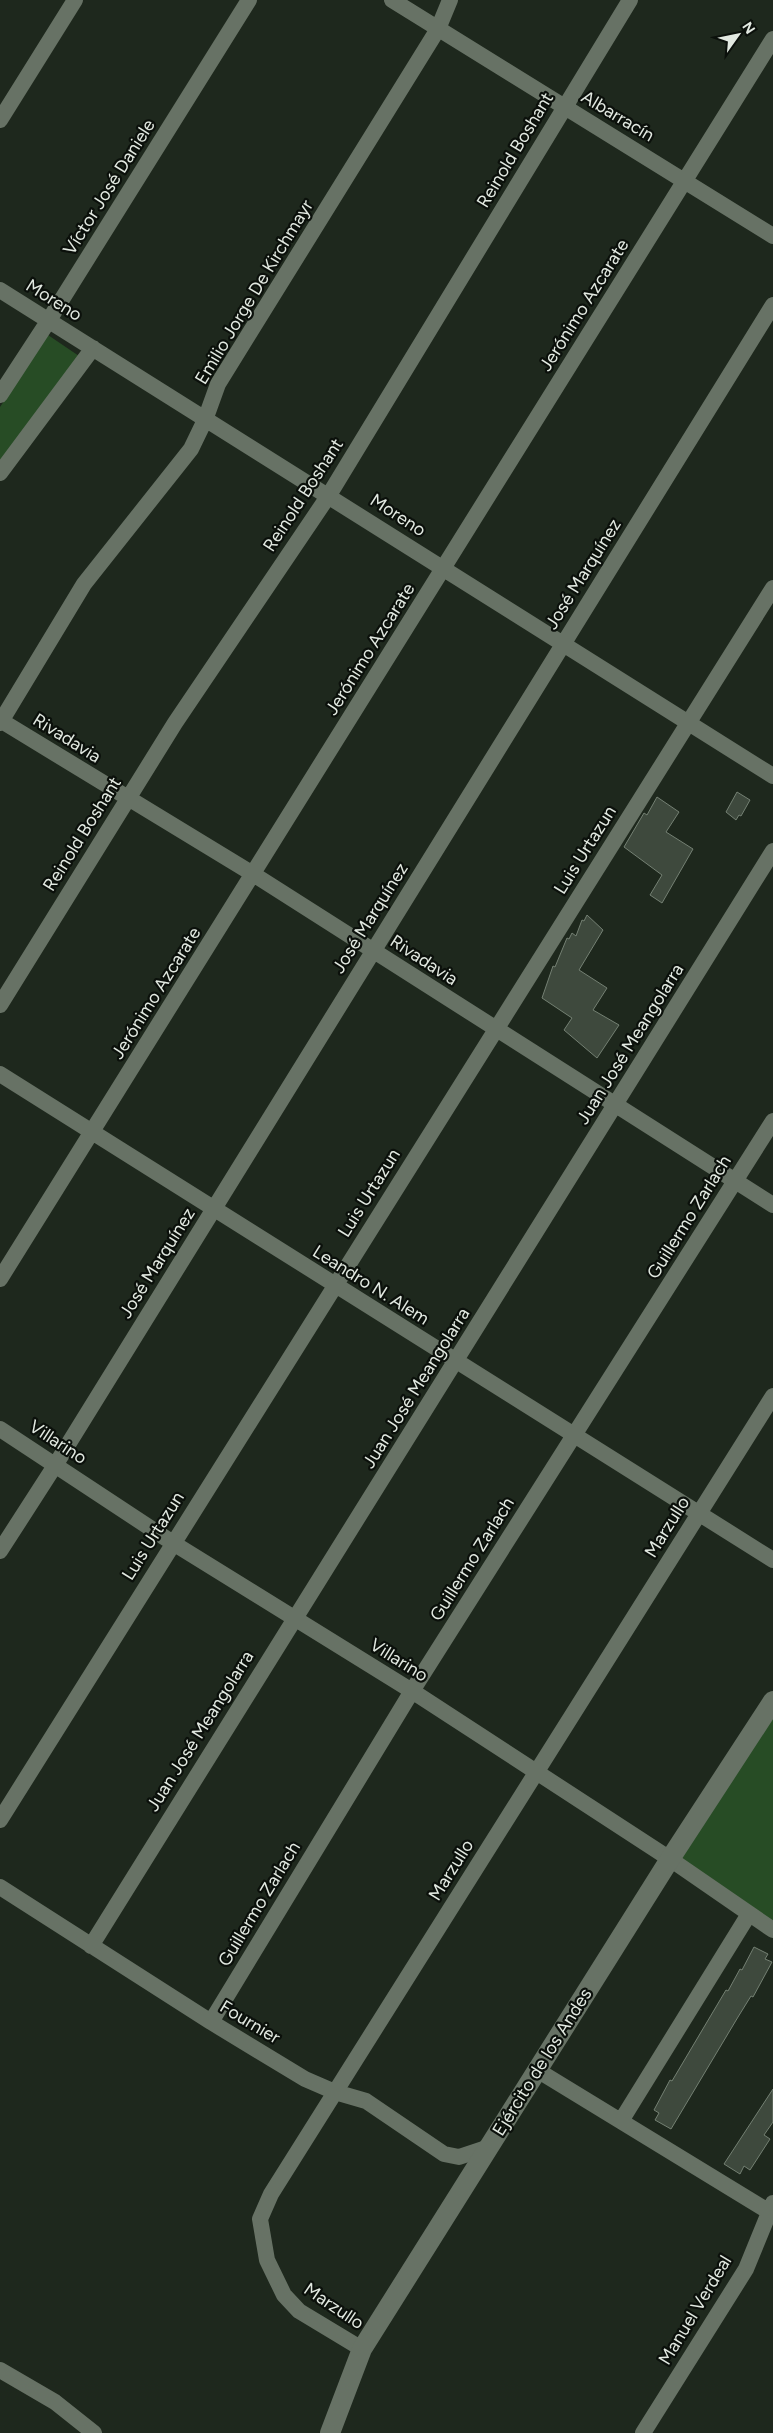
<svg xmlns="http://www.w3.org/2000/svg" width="773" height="2433" font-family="Figtree,sans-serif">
<rect width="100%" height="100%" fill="#1e281d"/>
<!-- green -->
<path fill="#274c25" d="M48 335 79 356 0 462V407Z
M773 1715V1922L679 1862Z"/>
<!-- building -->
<path fill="#3e493d" stroke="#748073" d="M737 792 750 800 741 816 739 815 736 820 726 812Z
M657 797 679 812 666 832 693 849 662 903 650 895 662 875 624 847 644 813 647 815Z
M587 915 603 930 579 970 607 988 593 1010 619 1025 597 1058 564 1030 572 1018 542 998 553 966 555 967 567 938 569 939 572 933 576 936 582 920 584 921Z
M754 1947 768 1954 765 1959 772 1962 753 1997 751 1996 738 2017 671 2129 655 2120 659 2113 654 2110 670 2080 672 2081 726 1990 728 1991 740 1969 742 1970Z
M773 2089V2122L764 2135 770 2139 750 2170 744 2166 740 2174 724 2164Z"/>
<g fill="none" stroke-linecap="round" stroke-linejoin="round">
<!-- minor -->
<path stroke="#677265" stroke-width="16" d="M392 0 773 236
M0 120 75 0
M0 290 773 776
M0 395 49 320 249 0
M0 473 93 348
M0 720 253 874 773 1205
M0 723 84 584 191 449 205 420 218 384 438 29 450 0
M0 1005 175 723 329 495 630 0
M0 1074 773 1560
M0 1279 773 39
M0 1429 173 1543 412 1691 670 1859 773 1930
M0 1551 56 1464 773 305
M0 1820 773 588
M0 1887 211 2022 305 2079 335 2092 366 2101 444 2154 459 2157 489 2147
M91 1946C317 1580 547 1217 773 851
M211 2022 412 1691 773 1121
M537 2070 773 2214
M621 2121 749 1914
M362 2349 299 2311 284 2295 267 2260 260 2219 271 2194 773 1396
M0 2370 55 2402 94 2433
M643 2433 746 2269 773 2203"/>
<!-- tertiary -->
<path stroke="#677265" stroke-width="20" d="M330 2433 362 2349 670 1859 773 1701"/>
</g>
<g text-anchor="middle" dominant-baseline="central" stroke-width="4.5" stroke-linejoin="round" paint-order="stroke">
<!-- street labels -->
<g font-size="18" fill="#e2e9e1" stroke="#0b100b">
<text transform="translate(618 116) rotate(31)">Albarracín</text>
<text transform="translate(515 150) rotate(-59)">Reinold Boshant</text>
<text transform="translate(109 187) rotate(-58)">Víctor José Daniele</text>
<text transform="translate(254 292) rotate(-59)">Emilio Jorge De Kirchmayr</text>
<text transform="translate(54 300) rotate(32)">Moreno</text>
<text transform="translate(584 305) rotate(-58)">Jerónimo Azcarate</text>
<text transform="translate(303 495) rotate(-57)">Reinold Boshant</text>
<text transform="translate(398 515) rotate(33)">Moreno</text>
<text transform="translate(583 574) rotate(-58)">José Marquínez</text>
<text transform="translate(370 649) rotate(-58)">Jerónimo Azcarate</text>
<text transform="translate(67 738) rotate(32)">Rivadavia</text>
<text transform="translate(82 834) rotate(-58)">Reinold Boshant</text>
<text transform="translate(585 850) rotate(-58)">Luis Urtazun</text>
<text transform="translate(370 918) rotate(-58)">José Marquínez</text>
<text transform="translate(424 960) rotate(33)">Rivadavia</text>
<text transform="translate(156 993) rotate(-58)">Jerónimo Azcarate</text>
<text transform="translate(630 1044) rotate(-58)">Juan José Meangolarra</text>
<text transform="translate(369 1193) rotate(-58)">Luis Urtazun</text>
<text transform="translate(689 1217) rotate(-58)">Guillermo Zarlach</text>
<text transform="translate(157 1263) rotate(-58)">José Marquínez</text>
<text transform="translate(371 1285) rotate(32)">Leandro N. Alem</text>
<text transform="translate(416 1388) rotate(-58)">Juan José Meangolarra</text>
<text transform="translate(58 1442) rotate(33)">Villarino</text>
<text transform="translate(667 1527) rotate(-58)">Marzullo</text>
<text transform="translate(153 1536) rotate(-58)">Luis Urtazun</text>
<text transform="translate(472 1559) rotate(-58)">Guillermo Zarlach</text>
<text transform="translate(399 1660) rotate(32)">Villarino</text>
<text transform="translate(200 1731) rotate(-58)">Juan José Meangolarra</text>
<text transform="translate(451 1870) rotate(-58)">Marzullo</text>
<text transform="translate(259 1904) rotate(-59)">Guillermo Zarlach</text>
<text transform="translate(250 2022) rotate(31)">Fournier</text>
<text transform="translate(542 2062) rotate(-58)">Ejército de los Andes</text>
<text transform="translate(334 2306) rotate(34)">Marzullo</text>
<text transform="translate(695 2310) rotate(-59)">Manuel Verdeal</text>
</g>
</g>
<!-- north arrow -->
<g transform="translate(738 35) rotate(57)" stroke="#0b100b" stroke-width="4" paint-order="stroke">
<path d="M0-4L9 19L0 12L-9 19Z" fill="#e2e9e1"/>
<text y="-8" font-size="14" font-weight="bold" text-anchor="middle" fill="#e2e9e1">N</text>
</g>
</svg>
